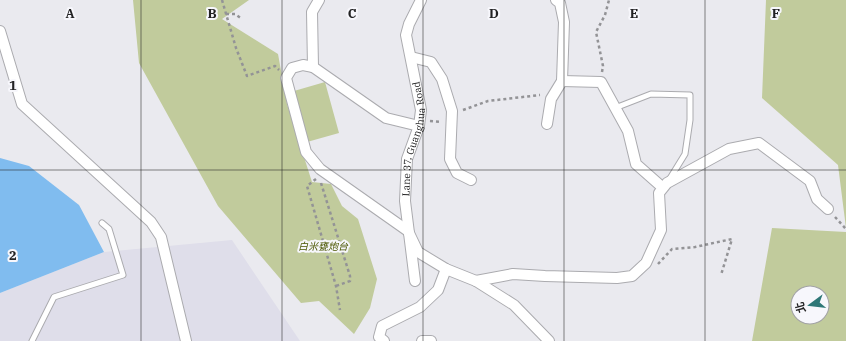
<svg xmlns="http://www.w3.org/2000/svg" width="846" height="341" font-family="'IBM Plex Serif','Noto Sans TC',serif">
<rect width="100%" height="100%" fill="#eaeaef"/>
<!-- built -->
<path fill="#dfdeea" d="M232 240 300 341H0V293L104 252Z"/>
<!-- green -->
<path fill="#c1cb9c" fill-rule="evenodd" d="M133 0H249L222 19 278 54 287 104 312 182 331 184 342 206 358 219 377 279 370 308 354 334 319 301 301 303 218 206 139 63Z
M766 0H846V228L838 165 762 98Z
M325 82 339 133 307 142 294 91Z
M772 228 846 232V341H752ZM798 293H822V317H798Z"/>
<!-- water -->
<path fill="#80bcef" d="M0 158 29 166 79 205 104 252 0 293Z"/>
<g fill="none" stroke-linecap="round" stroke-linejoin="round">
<!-- lane casing -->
<g stroke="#ababaf" stroke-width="7">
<path id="lane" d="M615 108 651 94 690 95V120L685 154 669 180
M32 341 54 297 123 275 109 229 102 223"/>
</g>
<!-- street casing -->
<g stroke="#ababaf" stroke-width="12">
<g id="street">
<path d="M319 0 312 12 313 67 386 118 419 126"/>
<path d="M0 31 22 104 151 222 161 237 186 341"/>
<path d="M411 57 431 62 442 79 452 111 450 159 457 173 471 180"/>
<path d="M313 67 303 65 292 68 286 78 306 152 320 169 408 231 418 252 446 269 476 281 514 305 549 341"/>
<path d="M562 81 601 82 628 131 636 164 662 187"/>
<path d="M547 124 551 99 562 81 564 22 560 3 556 0"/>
<path id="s1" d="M415 281 405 201 407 159 419 126 421 110 406 35 409 24 421 0"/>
<path d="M476 281 513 274 545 276 617 278 632 276 646 263 661 230 659 193 667 183 729 149 759 143 810 181 817 199 828 209"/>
<path d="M384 341 379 337 382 326 420 307 438 290 446 269"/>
<path d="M422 341H431"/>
</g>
</g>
<!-- path -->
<path stroke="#939396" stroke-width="2.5" stroke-dasharray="3 3" stroke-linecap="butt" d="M222 0 236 48 247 76 275 66 279 70
M226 14H235L242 19
M602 72 603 66 596 32 605 15 609 0
M463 110 488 101 540 95
M430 121 441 122
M316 179 307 186 336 286 340 310
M321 183 350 276V281L336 286
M835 217 846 229
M658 264 672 249 695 247 732 239 721 275"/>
<!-- lane -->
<use href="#lane" stroke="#fff" stroke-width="5"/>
<!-- street -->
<use href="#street" stroke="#fff" stroke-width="10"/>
</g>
<!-- grid -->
<path fill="none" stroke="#222223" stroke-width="1" stroke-opacity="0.55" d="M141 0V341M282 0V341M423 0V341M564 0V341M705 0V341M0 170H846"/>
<g text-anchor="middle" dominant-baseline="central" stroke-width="4" stroke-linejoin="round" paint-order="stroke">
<!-- street labels -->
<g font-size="10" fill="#222223" stroke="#f7f7fc">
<text stroke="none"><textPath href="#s1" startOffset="144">Lane 37, Guanghua Road</textPath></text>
</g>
<!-- park labels -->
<g font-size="10" font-style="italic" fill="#4b5600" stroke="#f7f7fc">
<text x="323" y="246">白米甕炮台</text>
</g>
</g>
<g font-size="13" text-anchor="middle" font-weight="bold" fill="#222223" stroke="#f7f7fc" stroke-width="4" stroke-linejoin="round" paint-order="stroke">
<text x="70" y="18">A</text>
<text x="212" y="18">B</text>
<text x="352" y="18">C</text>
<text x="494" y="18">D</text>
<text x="634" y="18">E</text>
<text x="776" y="18">F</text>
<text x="13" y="90">1</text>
<text x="13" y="260">2</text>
</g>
<!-- north arrow -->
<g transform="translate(810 305) rotate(255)"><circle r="19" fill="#f7f7fc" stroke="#a2a2a5"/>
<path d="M0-3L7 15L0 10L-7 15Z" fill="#2e7777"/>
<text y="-6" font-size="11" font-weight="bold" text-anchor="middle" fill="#222223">北</text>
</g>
</svg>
